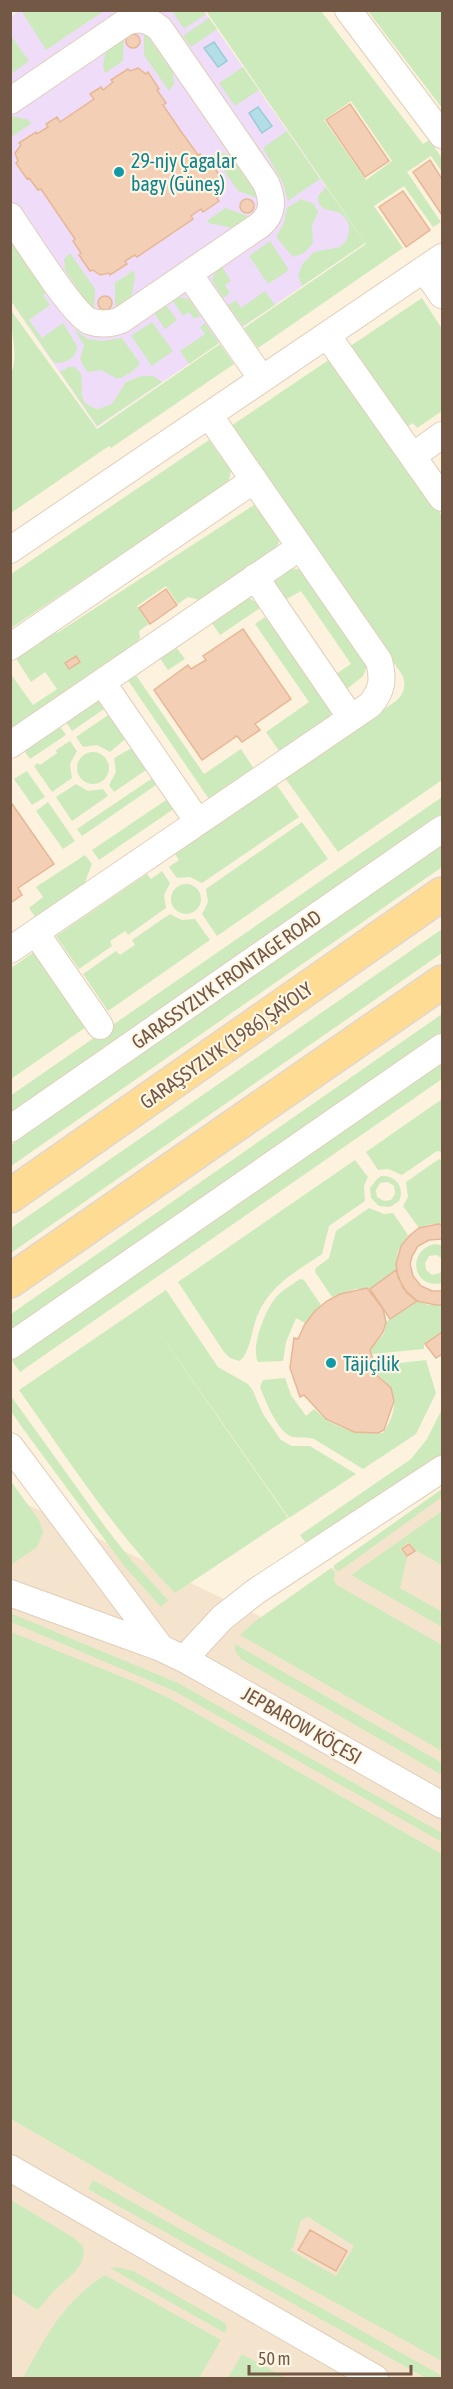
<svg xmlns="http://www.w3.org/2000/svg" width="453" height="2389" font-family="'Asap Condensed',sans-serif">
<rect width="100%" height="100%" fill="#fdf2de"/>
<!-- residential -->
<path fill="#f5e4cd" d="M442 1494V2378H11L10 1496 261 1617Z"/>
<!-- education -->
<path fill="#efdcf9" d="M20 10 204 11 365 243 97 427 11 301 10 17Z"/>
<!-- green -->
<path fill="#cdeabd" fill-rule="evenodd" d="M21 10H104V11L46 50Z
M172 11H204L206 14 184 29Z
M206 11H321L423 144 429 140 442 158V172L431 156 407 172 441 222 433 227 404 186 374 206 403 248 258 348 244 328 366 244ZM351 101 392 161 366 180 324 120Z
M368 11H442V108Z
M209 18 217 29 191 47 183 36Z
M144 31 173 73 174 84 169 91 144 55Z
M124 33 123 61 105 73 103 66 107 45Z
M10 34 29 61 11 74H10Z
M243 67 259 90 235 106 219 83Z
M10 116 26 119 32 123 13 136 11 135Z
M287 131 320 179 288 201 283 183 263 148Z
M217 152 228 154 231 157 260 199 238 191 213 155Z
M326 187 365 243 302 286 298 275 303 263 314 252 340 247C352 238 353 218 337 212 332 210 328 211 323 208 319 205 318 201 318 196Z
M301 199 314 204 318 212 312 225 313 243 304 253 293 257 276 237 284 223 287 208Z
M225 208 251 217 233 228 208 223 207 221Z
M10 241 46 292 43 295 50 305 29 320 42 338 63 323 77 346C76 359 66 363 54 363L11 301Z
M270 241 289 270 268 284 249 256Z
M70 253 95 289 94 313 65 270 64 259Z
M222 267 231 281 225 285 230 293 223 298 212 280 216 271Z
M134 270 135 278 131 298 115 311V283Z
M265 291 275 305 243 326 228 305 236 300 241 308Z
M179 297 189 299 200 316 194 319 189 312 183 316 172 300Z
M422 298 442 329V411L417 428 413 423 405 428 349 347Z
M166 305 177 320 165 329 154 313Z
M10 309 97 429 220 344 234 364 111 448 109 446 11 513 10 377C20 355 10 332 10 309Z
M152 322 173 351 152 366 131 336Z
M205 323 219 343 189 364 180 351 205 334 200 327Z
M74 329 87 339 102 341 122 338 139 362V365L130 373 121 378H116L101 370 87 372 80 359 84 345Z
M330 359 442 516V780L338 852 285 778 396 701C404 694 406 686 403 676L231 426Z
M69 367H75L81 374C84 390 75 403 98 409L112 404 126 382 141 376H153L162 382 97 426 60 372Z
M209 440 231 471 229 480 223 487 11 628V574Z
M254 505 278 537 279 542 275 549 199 600 188 597 178 604 166 586 137 606 149 624 139 631 140 638 135 644 11 729 10 673 33 705 57 689 45 672 31 682 15 657 40 644 37 639 53 629 57 633Z
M288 567 304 571 368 664 363 676 348 688 345 689 336 674 351 664 301 591 285 600 270 582Z
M247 597 256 602 260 608 220 635 209 619Z
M265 617 274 629 284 637 331 708 330 718 281 754 266 732 309 702 255 624Z
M173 643 185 659 168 670 157 654Z
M133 671 204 774 241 749 256 772 211 802 125 676Z
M101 692 110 705 72 731 63 718Z
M114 711 130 735 110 752 97 745 83 747 76 737Z
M57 722 66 735 30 759 21 747Z
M70 741 77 751 70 764 72 778 52 792 34 766 38 763 40 765 57 753 56 750Z
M137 745 152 766 114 792 109 785 116 772 114 758Z
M77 768a16 16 0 1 1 32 0a16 16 0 1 1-32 0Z
M27 771 45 797 32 805 14 779Z
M157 775 162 781 82 836 77 829Z
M76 784 88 791 103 789 108 796 72 821 56 797Z
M276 784 299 817 202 883 190 877 177 878 169 867 179 860 175 854Z
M172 796 178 806 99 860 92 850Z
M442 797V818L11 1117 10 1096Z
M48 802 75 841 63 849 36 811Z
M302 822 328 859 217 936 202 914 208 902 206 889Z
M442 845V867L11 1166V1145Z
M85 855 92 864 79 898 40 924 29 908 43 897 36 887Z
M162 871 170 883 164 895 166 908 128 935 125 931 110 941 112 946 79 969 56 936 147 874 151 879Z
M171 899a15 15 0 1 1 30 0a15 15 0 1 1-30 0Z
M170 914 182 920 195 919 210 940 108 1011 83 974 116 951 120 955 135 945 132 940Z
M442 929V953L11 1253V1228Z
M34 952 86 1027 11 1079V968Z
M442 1014V1036L11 1335V1314Z
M442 1063V1079L20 1372 12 1361Z
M442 1099V1152L437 1151 402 1175 388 1169 378 1170 366 1152Z
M439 1159 442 1160V1224H431L419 1228 403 1206 408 1197 406 1182Z
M355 1160 368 1177 364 1186 365 1201 329 1226 322 1254C296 1272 272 1283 258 1314 252 1326 250 1356 239 1361L230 1358 224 1352 178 1282Z
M381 1176C396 1175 405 1187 399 1201L390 1207 379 1206 371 1198 370 1188 377 1179ZM388 1182 394 1186 395 1194 391 1200 384 1201 377 1197 376 1190 380 1183Z
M369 1208 384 1214 393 1213 408 1235 398 1251 396 1271 370 1289H355L332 1297 315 1272 316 1268 329 1258 336 1231Z
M434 1244 442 1245V1259L437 1255 429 1256 425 1263 426 1270 432 1275 440 1273 442 1268V1283C414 1290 405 1252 434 1244Z
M300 1279 304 1280 321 1305 305 1323 296 1318 286 1342 283 1361 258 1362C250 1347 266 1308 277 1296 284 1289 293 1284 300 1279Z
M166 1290 218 1367 248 1384 252 1389 263 1414 281 1440 292 1446H310L356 1474 289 1518 145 1312 288 1518 175 1593C115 1533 68 1459 19 1390Z
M417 1301 429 1305H442V1331L424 1344V1349L372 1354 370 1350 384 1333 386 1322Z
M426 1360 436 1393 416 1434 363 1469 314 1439C306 1436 297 1439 290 1436 277 1430 265 1400 260 1387L263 1380 285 1378 291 1395 306 1416 314 1409C333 1428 356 1435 383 1433 400 1409 398 1387 372 1371L373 1366Z
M11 1396 106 1528 132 1561 168 1600 161 1607 125 1567 24 1430 11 1411Z
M442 1409V1457L308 1546 300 1535 411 1459 427 1439Z
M10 1480 39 1520 43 1532 37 1547 11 1565Z
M442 1489V1497L338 1572 333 1566Z
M442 1511V1565L415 1550 409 1542 400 1549 407 1558 400 1588 442 1612V1627L351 1575Z
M331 1568 335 1573 334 1581 337 1585 442 1645V1751L240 1635 253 1623Z
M10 1613 178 1683 442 1833V1842L174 1691 11 1622Z
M11 1632 137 1683 171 1699 442 1854V2361L212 2235 11 2119ZM308 2217 354 2246 336 2276 290 2250 293 2248 301 2220Z
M235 1644 442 1763V1775L241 1659 235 1651Z
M93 2180 437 2373 442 2376V2378H426L88 2189Z
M11 2200 74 2238 83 2246C87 2266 70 2276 57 2288 50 2295 44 2302 38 2310L11 2293Z
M117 2267 133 2271 225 2323 227 2327 225 2333 110 2268Z
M105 2275 221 2340 199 2378H23C47 2335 62 2303 105 2275Z
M242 2354 286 2378H228Z"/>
<!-- water -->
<path fill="#b3dde7" stroke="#99ccd9" stroke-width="1.5" d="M214 42 227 61 218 67 204 48Z
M258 107 272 126 262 133 249 113Z"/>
<!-- building -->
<path fill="#f3d0b5" stroke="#e7b795" stroke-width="1.5" d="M126 41a7 7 0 1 1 14 0a7 7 0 1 1-14 0Z
M138 68 146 74 148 72 159 89 157 90 166 103 163 105 180 130 198 155 200 154 209 166 212 164 223 181 220 182 223 191 217 198 219 201 203 212 201 209 191 216 193 219 137 257 135 255 125 261 127 264 110 275 109 273 100 275 93 270 90 271 79 255 81 253 73 241 75 239 41 189 38 190 29 178 27 179 16 163 18 161 15 153 21 145 19 143 36 132 37 134 48 127 46 124 57 117 60 122 94 99 90 94 101 87 103 90 113 82 111 80 128 69 130 71Z
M350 104 389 161 365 177 326 120Z
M430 160 442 179V215L413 172Z
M403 191 430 230 406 247 379 207Z
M240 206a7 7 0 1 1 14 0a7 7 0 1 1-14 0Z
M98 303a7 7 0 1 1 14 0a7 7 0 1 1-14 0Z
M166 589 177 605 150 624 139 608Z
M243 629 291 699 255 724 260 730 242 742 237 736 202 760 154 690 188 665 191 669 206 660 203 656Z
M76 656 80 662 69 669 65 663Z
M10 801 54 864 18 888 22 895 10 903Z
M438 1224 442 1225V1239L429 1240 418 1246 412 1256 410 1264 413 1276 421 1286 432 1291H442V1305H436L417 1301 407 1293 398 1277 396 1264 401 1246 409 1236 419 1228Z
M396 1270 403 1288 417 1301 390 1319 370 1289Z
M367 1288 383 1309 386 1322 383 1332 370 1350 373 1360 372 1371 391 1388 394 1401 384 1430 378 1433 354 1432 326 1419 304 1395 300 1397 290 1368 294 1338 298 1339 305 1324 315 1311 327 1301 340 1294Z
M442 1332V1354L436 1358 425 1344Z
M409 1544 415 1551 407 1556 402 1549Z
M310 2230 347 2251 336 2271 298 2250Z"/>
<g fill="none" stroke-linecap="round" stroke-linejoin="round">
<!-- minor casing -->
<g stroke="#e1ceba" stroke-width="28">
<path id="minor" d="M348 10 442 135
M10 101 126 22C140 17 150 20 160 29L266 183C273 200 274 213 260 225L121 320C111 324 100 325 89 321 72 313 24 236 10 216
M424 269 442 295
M189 274 262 379
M327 335 442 498
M413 456 442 435
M10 550 442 257
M255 577 351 718
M10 647 254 480
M102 682 198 822
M10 745 300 547
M36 933 100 1026
M10 950 370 705C382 691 384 680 379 661L209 415
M10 1129 442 829
M10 1346 442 1047
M10 1446 161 1648
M10 1593 161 1648 184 1659 442 1805
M184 1659 222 1618 255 1592 442 1469
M10 2168 375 2378"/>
</g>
<!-- major casing -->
<g stroke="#ded7d3" stroke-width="36">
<path id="major" d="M10 1196 442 894
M10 1281 442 982"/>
</g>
<!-- minor -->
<use href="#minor" stroke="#fff" stroke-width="26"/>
<!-- major -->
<use href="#major" stroke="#ffdc93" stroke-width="33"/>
</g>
<!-- markers -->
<g fill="#0f9aa8" stroke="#fff6e5" stroke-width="2">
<circle cx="119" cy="172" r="6"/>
<circle cx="331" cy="1363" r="6"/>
</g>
<g text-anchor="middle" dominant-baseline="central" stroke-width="4.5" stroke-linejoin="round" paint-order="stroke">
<!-- culture labels -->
<g font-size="20" fill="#0d838f" stroke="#fff6e5" text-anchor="start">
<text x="131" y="160">29-njy Çagalar<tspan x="131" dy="23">bagy (Güneş)</tspan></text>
<text x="343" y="1363">Täjiçilik</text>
</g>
<!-- street labels -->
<g font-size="20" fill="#745846" stroke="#fff6e5">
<text transform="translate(226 979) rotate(-35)">GARASSYZLYK FRONTAGE ROAD</text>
<text transform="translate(226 1045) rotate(-35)">GARAŞSYZLYK (1986) ŞAÝOLY</text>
<text transform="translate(302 1725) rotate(30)">JEPBAROW KÖÇESI</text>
</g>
</g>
<!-- border -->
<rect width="453" height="2389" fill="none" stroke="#745846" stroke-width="24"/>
<!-- scale -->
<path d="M249 2365v9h162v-9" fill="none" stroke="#745846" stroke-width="3"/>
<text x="258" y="2365" font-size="18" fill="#745846" stroke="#fff6e5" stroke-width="4.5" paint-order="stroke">50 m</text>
</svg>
